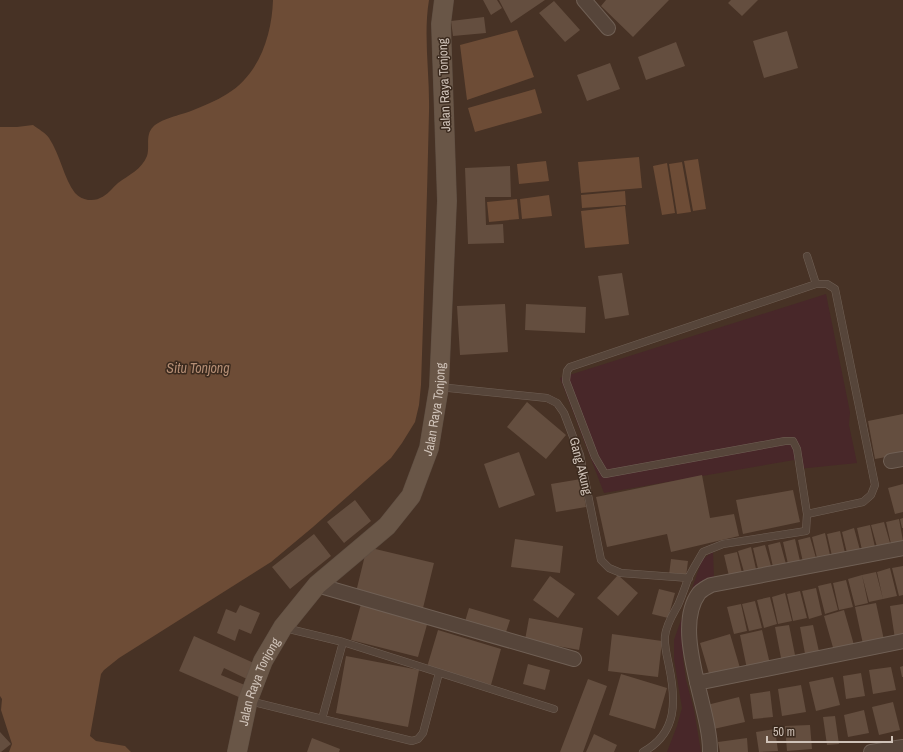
<svg xmlns="http://www.w3.org/2000/svg" width="903" height="752" font-family="'Archivo Narrow',sans-serif">
<rect width="100%" height="100%" fill="#473225"/>
<!-- green -->
<path fill="#482729" d="M826 294 850 412 849 425 857 463 798 469 794 460 604 493 560 378Z
M713 551 714 580 683 637V658L686 680 694 710 701 752H667L677 726 682 708 674 659V640L702 560Z"/>
<!-- water -->
<path fill="#6d4c36" d="M273 0H429C423 36 430 75 429 112 427 203 424 294 421 385L419 405 415 422 402 443 391 458 313 527 271 562 119 658 104 670 101 674 90 736 96 741 125 746 131 752H9L12 744 1 710 2 699 0 696V127H17L33 125C38 129 46 133 49 138 60 154 64 179 75 193 79 197 83 199 88 200 92 200 97 200 100 198 108 195 112 188 118 183 129 175 142 169 147 156 150 147 145 135 153 127 160 119 181 115 191 111 203 106 216 101 227 94 259 75 272 35 273 0Z
M517 30 534 77 467 100 460 45Z
M535 89 542 113 475 132 468 108Z
M639 157 642 188 581 193 578 162Z
M698 159 706 209 693 211 684 161Z
M546 161 549 181 519 184 517 164Z
M682 162 691 212 677 214 669 164Z
M667 163 675 213 662 215 653 166Z
M625 191 626 205 582 208 581 195Z
M549 195 552 216 522 219 520 199Z
M517 199 519 219 489 222 487 202Z
M625 206 629 244 585 248 581 211Z"/>
<!-- building -->
<path fill="#644e3f" d="M483 0H497L502 8 491 15Z
M499 0H545L511 23Z
M606 0H669L633 37 601 6Z
M731 0H758L742 16 728 3Z
M554 1 580 30 565 42 539 13Z
M484 17 486 33 453 36 451 21Z
M787 31 798 68 764 78 753 41Z
M676 42 685 66 646 80 638 57Z
M610 63 620 89 587 101 577 75Z
M510 166 511 197H485L486 225 503 224 504 243 468 244 465 168Z
M622 273 629 315 605 319 598 276Z
M505 304 508 352 460 355 457 306Z
M526 304 586 307 585 333 525 330Z
M527 402 566 435 546 459 507 427Z
M903 414V454L875 459 868 421Z
M519 452 535 495 499 508 484 464Z
M702 475 710 518 734 514 739 536 671 552 667 534 607 547 596 497Z
M581 479 586 507 556 512 551 484Z
M903 484V512L895 514 888 488Z
M793 490 800 522 743 534 736 500Z
M355 500 371 521 344 543 327 522Z
M903 518V528H902L900 519Z
M899 519 903 541 891 544 886 522Z
M884 522 890 543 877 547 871 525Z
M870 525 875 547 862 550 857 528Z
M854 528 860 550 847 553 842 532Z
M840 531 845 553 832 556 827 534Z
M825 533 830 555 817 558 812 537Z
M314 534 331 556 290 589 272 567Z
M810 537 816 558 803 562 798 540Z
M515 539 563 546 560 573 511 567Z
M795 539 800 561 788 564 783 542Z
M780 542 786 564 773 567 768 545Z
M765 545 771 566 758 569 753 548Z
M367 547 434 563 423 608 356 592Z
M751 547 756 569 744 572 738 551Z
M737 552 742 573 729 576 724 555Z
M671 559 688 561 686 577 669 575Z
M903 566V595L899 596 892 568Z
M890 568 897 596 883 599 877 572Z
M876 572 883 599 869 602 862 575Z
M618 575 638 593 618 616 597 598Z
M862 575 868 603 855 606 848 579Z
M550 576 575 594 558 618 533 600Z
M846 580 853 607 839 610 833 583Z
M831 583 838 610 825 614 818 586Z
M816 588 822 615 809 619 802 591Z
M659 589 675 593 668 618 652 614Z
M800 591 807 618 793 621 787 594Z
M785 593 792 621 778 624 772 597Z
M770 597 777 624 764 628 757 600Z
M755 601 762 628 749 631 742 604Z
M876 603 884 640 863 644 855 607Z
M361 604 428 621 418 657 351 640Z
M741 604 747 631 734 634 727 607Z
M903 604V638L895 639 890 606Z
M240 605 260 613 251 634 239 629 235 641 217 633 226 609 236 613Z
M469 608 510 620 504 638 464 625Z
M844 610 854 645 834 651 824 616Z
M529 618 583 628 579 650 525 640Z
M789 625 796 660 782 663 775 627Z
M813 625 820 656 806 659 800 627Z
M438 630 501 649 491 685 427 667Z
M762 630 770 664 747 669 740 635Z
M612 634 662 641 658 677 608 671Z
M730 634 740 668 710 677 700 643Z
M194 636 256 664 249 680 224 668 221 675 247 686 241 698 179 671Z
M346 656 419 670 408 727 336 713Z
M528 664 550 670 545 690 523 684Z
M903 666V677H902L900 667Z
M891 667 896 690 873 694 869 670Z
M861 673 865 696 846 699 843 676Z
M621 674 667 688 655 729 609 715Z
M833 677 840 705 816 711 809 682Z
M588 679 607 686 583 752H560Z
M801 685 806 712 782 716 778 689Z
M770 691 773 717 753 719 750 694Z
M739 697 745 722 709 730 703 706Z
M893 702 900 730 879 735 872 707Z
M864 710 869 733 848 737 844 715Z
M835 716 839 744 827 745 823 717Z
M810 725 812 749 787 751 785 726Z
M775 729 778 751 759 752 756 732Z
M0 732 11 744 1 752H0Z
M594 734 617 745 614 752H586Z
M312 738 340 749 339 752H307Z
M747 738 748 752H720L718 742Z"/>
<g fill="none" stroke-linecap="round" stroke-linejoin="round">
<!-- lane casing -->
<g stroke="#706055" stroke-width="8">
<path id="lane" d="M807 256 816 284
M439 387 547 398 557 403 564 413 580 455 601 560 609 568 621 573 689 578
M285 628 343 642 554 709
M249 701 412 741 418 739 423 733 439 673
M322 719 343 642
M643 752C678 733 676 700 669 666 667 656 664 645 665 636 666 625 673 614 678 605 682 596 685 587 688 579 692 570 698 561 703 552L723 544 806 531 807 514 863 502 871 495 875 485 835 289 827 284H816L570 367 567 371 566 381 595 457 605 474 785 441H793L797 449 807 514"/>
</g>
<!-- street casing -->
<g stroke="#706055" stroke-width="16">
<path id="street" d="M584 0 608 28
M891 461 903 459
M317 585 574 659
M697 683 903 641
M710 752C711 709 671 631 699 593 702 590 707 587 711 585L903 548
M871 752 903 747"/>
</g>
<!-- secondary casing -->
<g stroke="#5f4f43" stroke-width="20">
<g id="secondary">
<path id="s1" d="M237 752 248 700 263 661 283 627 317 585 387 526 411 496 429 448 439 387 447 201 441 24 444 0"/>
</g>
</g>
<!-- lane -->
<use href="#lane" stroke="#56453a" stroke-width="7"/>
<!-- street -->
<use href="#street" stroke="#56453a" stroke-width="14"/>
<!-- secondary -->
<use href="#secondary" stroke="#695647" stroke-width="19"/>
</g>
<g text-anchor="middle" dominant-baseline="central" stroke-width="3" stroke-linejoin="round" paint-order="stroke">
<!-- street labels -->
<g font-size="13" fill="#cfc2b8" stroke="#3b2a1e">
<text transform="translate(444 85) rotate(-92)">Jalan Raya Tonjong</text>
<text stroke="none"><textPath href="#s1" startOffset="409">Jalan Raya Tonjong</textPath></text>
<text transform="translate(581 466) rotate(76)">Gang Akung</text>
<text stroke="none"><textPath href="#s1" startOffset="74">Jalan Raya Tonjong</textPath></text>
</g>
<!-- water labels -->
<g font-size="14" font-style="italic" fill="#b58e75" stroke="#3b2a1e">
<text x="198" y="368">Situ Tonjong</text>
</g>
</g>
<!-- scale -->
<path d="M767 736v6h125v-6" fill="none" stroke="#cfc2b8" stroke-width="2"/>
<text x="773" y="736" font-size="12" fill="#cfc2b8" stroke="#3b2a1e" stroke-width="3" paint-order="stroke">50 m</text>
</svg>
